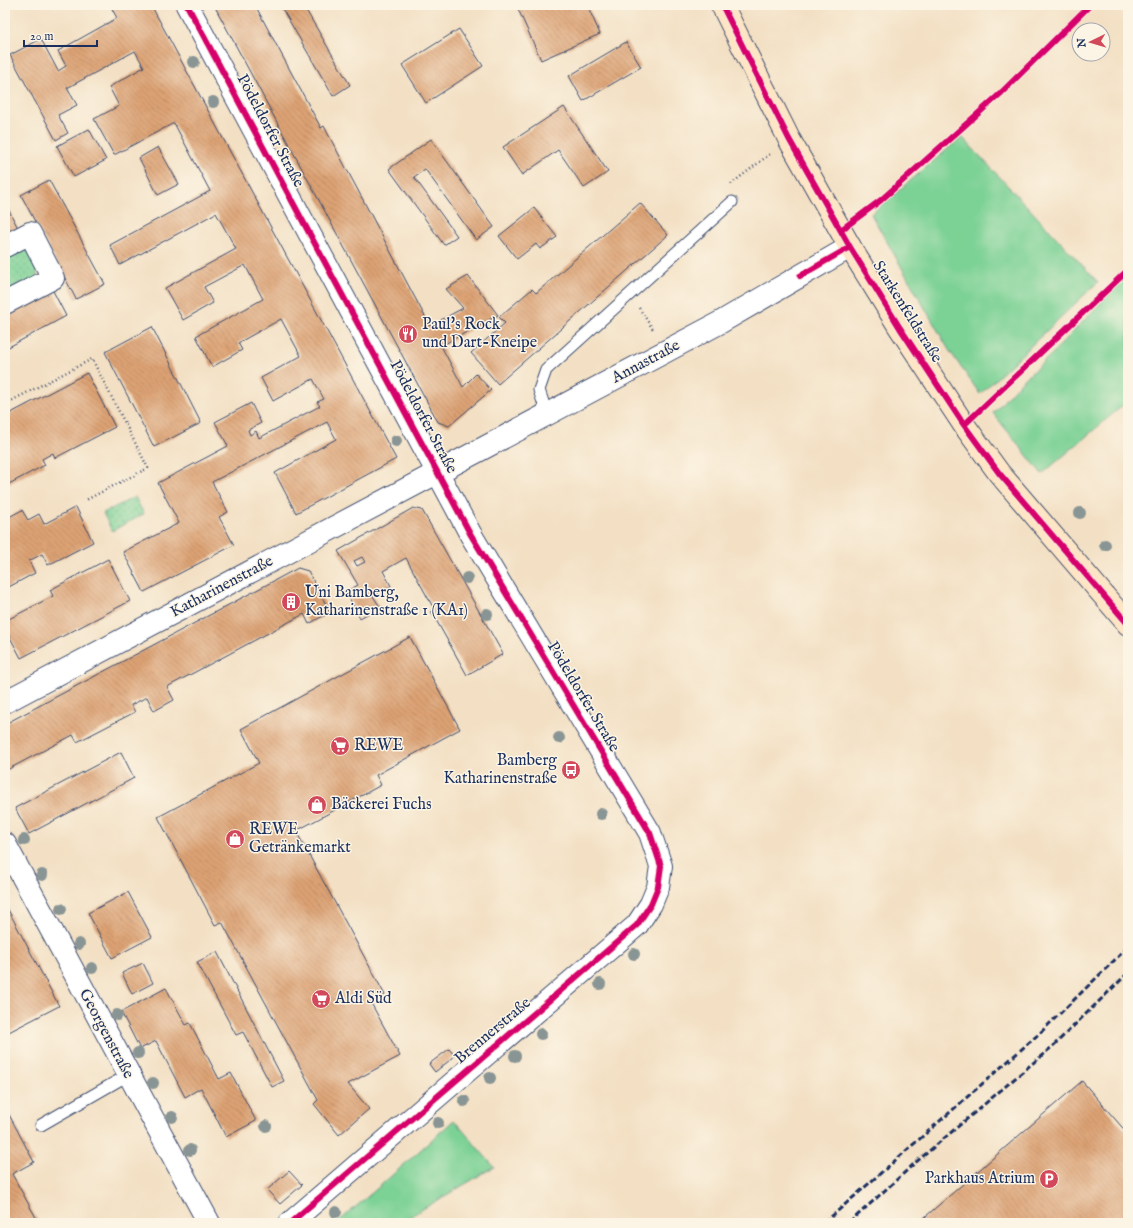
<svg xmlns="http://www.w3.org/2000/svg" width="1133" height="1228" font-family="'IM FELL English',serif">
<defs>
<pattern id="grass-dots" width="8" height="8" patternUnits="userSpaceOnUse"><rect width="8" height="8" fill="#7bd195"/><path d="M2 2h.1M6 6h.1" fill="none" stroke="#64aa7d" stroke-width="1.8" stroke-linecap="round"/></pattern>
<pattern id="building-back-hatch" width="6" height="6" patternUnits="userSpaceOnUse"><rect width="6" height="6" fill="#dda273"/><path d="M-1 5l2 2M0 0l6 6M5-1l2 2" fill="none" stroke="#b28462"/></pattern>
</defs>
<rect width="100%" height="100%" fill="#fcf5e5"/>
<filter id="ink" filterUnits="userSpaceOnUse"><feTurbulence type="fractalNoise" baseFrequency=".025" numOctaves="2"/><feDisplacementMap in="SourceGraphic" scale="8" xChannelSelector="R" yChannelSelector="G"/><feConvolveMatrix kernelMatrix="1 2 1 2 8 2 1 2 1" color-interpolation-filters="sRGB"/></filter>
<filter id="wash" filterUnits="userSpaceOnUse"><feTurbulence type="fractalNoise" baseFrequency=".012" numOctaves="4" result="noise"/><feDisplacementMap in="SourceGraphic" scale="16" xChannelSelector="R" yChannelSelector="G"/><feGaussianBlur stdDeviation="0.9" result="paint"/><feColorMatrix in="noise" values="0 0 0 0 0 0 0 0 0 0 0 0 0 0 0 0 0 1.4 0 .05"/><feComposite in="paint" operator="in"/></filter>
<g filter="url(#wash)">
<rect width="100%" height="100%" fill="#f3e0c4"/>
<!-- grass -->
<path fill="url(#grass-dots)" stroke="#4b807a" d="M20 248 26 250 31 254 38 272 36 279 5 299V252Z
M135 497 144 514 112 531 103 513Z"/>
<!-- garden -->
<path fill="#7bd195" stroke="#4b807a" d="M962 137 1098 282 980 394 949 350 871 214Z
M1128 274V401L1042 474 993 413 1020 383 1051 355Z
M454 1120 494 1167 399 1223H337L380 1186Z"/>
<g id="blocks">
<!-- building -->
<path fill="url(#building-back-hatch)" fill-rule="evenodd" d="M110 5H151L396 459 296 513 275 473 336 439 327 422 212 482 228 512 219 517 234 545 144 592 123 552 179 523 158 483 228 446 215 422 251 403 261 423 248 430 250 435 256 431 259 438 320 406 317 402 324 399 313 379 273 401 261 378 301 356 281 319 238 343 242 350 212 367 196 336 263 299 245 265 204 287 213 303 183 320 165 288 236 249 216 213 120 265 110 245 210 191 174 123 114 155 94 119 119 106 109 87 144 67 135 51 67 88 77 105 58 115 68 133 56 140 10 55 41 39 58 71 66 66 58 51 117 18Z
M214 5H255L321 128 324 126 328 134 430 326 463 308 446 289 468 276 498 315 441 346 463 387 476 374 491 390 449 426 438 422Z
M280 5H303L350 85 333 96Z
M520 5H591L592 8 589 9 600 34 541 60 518 9 521 8Z
M459 29 483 66 426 103 402 65Z
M626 42 641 67 583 101 569 76Z
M564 107 608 172 584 188 558 150 522 175 503 147Z
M89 129 106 160 74 177 57 146Z
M431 139 494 227 476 240 425 169 414 177 457 236 444 245 389 169Z
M158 147 179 184 158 195 139 158Z
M49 180 105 284 76 299 21 195Z
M5 203 18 228 5 235Z
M640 203 668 235 498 384 471 353 505 323 499 317 532 289 536 293Z
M534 208 557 237 540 249 536 244 517 259 499 236Z
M51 287 66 316 5 349V312Z
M152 327 201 423 154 447 105 352Z
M87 373 115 427 55 458 53 453 42 459 45 465 5 486V416Z
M76 507 93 542 48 565 42 554 29 561 35 573 5 589V515L7 518 22 510 28 520 39 514 44 524Z
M413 508 422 510 503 654 467 675 431 611 434 609 406 558 383 571 391 586 373 596 380 607 360 618 346 592 358 585 338 551ZM362 557 365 562 357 566 354 561Z
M108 559 130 601 21 658 5 628V621L53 596 50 590Z
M298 568 308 571 330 612 309 624 304 614 167 687 174 700 154 711 147 697 131 705 135 712 77 742 73 735 5 771V724Z
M410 637 460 729 376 775 381 785 296 831 385 995 371 1003 400 1056 348 1084 369 1109 339 1135 314 1104 318 1100 222 922 215 925 158 817 259 763 241 729Z
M121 752 134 778 29 834 15 808Z
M128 892 152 937 112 958 88 913Z
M5 904 59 1006 5 1034Z
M217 952 284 1081 272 1087 243 1032 236 1035 197 962Z
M143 963 153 983 132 994 122 973Z
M166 988 186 1025 190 1023 219 1079 231 1073 256 1121 226 1137 201 1088 185 1097 156 1041 140 1049 121 1012Z
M449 1049 455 1056 435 1072 429 1064Z
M1082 1081 1128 1134V1223H918Z
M5 1107 34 1162 12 1174 39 1223H5Z
M289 1171 302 1185 280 1204 267 1190Z"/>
</g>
</g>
<g filter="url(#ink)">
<use href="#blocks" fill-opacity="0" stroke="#3b4a6d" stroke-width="1"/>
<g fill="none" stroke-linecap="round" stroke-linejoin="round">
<!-- lane casing -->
<g stroke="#3b4a6d" stroke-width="13">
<path id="lane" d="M547 414 539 390 546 370 732 202
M41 1125 128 1075"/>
</g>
<!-- street casing -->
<g stroke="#3b4a6d" stroke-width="24">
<path id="street" d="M187 5 471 535 650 833 661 866 658 887 651 904 637 925 290 1223
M5 246 30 233 53 278 5 303
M5 702 721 322 850 247
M5 844 209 1223"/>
</g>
<!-- secondary casing -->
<g stroke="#3b4a6d" stroke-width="24">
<path id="secondary" d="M722 5 789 139 850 247 900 328 964 425 999 473 1128 624"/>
</g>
<!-- path -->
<path stroke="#3b4a6d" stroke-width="2.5" stroke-dasharray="1 3" stroke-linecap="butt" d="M731 184 770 154
M639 308 654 331
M5 404 92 359 148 468 86 500"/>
<!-- lane -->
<use href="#lane" stroke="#fff" stroke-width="11"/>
<!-- street -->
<use href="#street" stroke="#fff" stroke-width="22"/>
<!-- secondary -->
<use href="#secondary" stroke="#fde5c5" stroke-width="22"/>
<!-- rail -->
<path stroke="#1b2f5e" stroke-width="3" stroke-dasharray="6 3" stroke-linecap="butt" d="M824 1223 1040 1033 1128 947
M849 1223 915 1163 1053 1046 1128 973"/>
<!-- cycleway casing -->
<g stroke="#fcf5e5" stroke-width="8">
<path id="cycleway" d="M187 5 471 535 650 833 661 866 658 887 651 904 637 925 290 1223
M722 5 789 139 850 247 900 328 964 425 999 473 1128 624
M841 230 881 200 1000 94 1090 5
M800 276 850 247
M964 425 1128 270"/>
</g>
<!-- cycleway -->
<use href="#cycleway" stroke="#d6006c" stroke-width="6"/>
</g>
<!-- trees -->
<g fill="#899594">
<circle cx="194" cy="62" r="6"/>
<circle cx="213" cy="102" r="6"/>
<circle cx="396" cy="441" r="6"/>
<circle cx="1080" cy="513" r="6"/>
<circle cx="1105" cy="545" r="6"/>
<circle cx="467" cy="578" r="6"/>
<circle cx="487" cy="614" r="6"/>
<circle cx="559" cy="738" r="6"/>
<circle cx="601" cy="814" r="6"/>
<circle cx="24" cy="840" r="6"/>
<circle cx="42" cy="875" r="6"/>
<circle cx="61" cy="909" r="6"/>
<circle cx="79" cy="944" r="6"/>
<circle cx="634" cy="954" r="6"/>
<circle cx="92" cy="968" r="6"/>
<circle cx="600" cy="984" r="6"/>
<circle cx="117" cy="1015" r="6"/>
<circle cx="541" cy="1034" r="6"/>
<circle cx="138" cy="1053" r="6"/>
<circle cx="515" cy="1056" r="6"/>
<circle cx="490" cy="1078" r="6"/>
<circle cx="153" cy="1083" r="6"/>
<circle cx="464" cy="1101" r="6"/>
<circle cx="172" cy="1117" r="6"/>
<circle cx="438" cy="1123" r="6"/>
<circle cx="266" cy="1126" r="6"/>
<circle cx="190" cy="1150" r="6"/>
<circle cx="336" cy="1212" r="6"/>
</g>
</g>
<!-- icons -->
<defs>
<g id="restaurant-disc" transform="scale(1)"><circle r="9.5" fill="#d1495b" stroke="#fcf5e5"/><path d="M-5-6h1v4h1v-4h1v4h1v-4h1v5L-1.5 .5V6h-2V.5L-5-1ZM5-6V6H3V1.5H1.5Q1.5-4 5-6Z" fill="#fff"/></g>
<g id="building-disc" transform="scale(1)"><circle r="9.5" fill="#d1495b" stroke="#fcf5e5"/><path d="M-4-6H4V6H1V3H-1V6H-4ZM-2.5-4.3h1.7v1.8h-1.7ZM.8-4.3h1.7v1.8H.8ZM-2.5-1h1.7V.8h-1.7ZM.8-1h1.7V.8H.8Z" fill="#fff"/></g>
<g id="supermarket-disc" transform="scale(1)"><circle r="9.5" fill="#d1495b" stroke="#fcf5e5"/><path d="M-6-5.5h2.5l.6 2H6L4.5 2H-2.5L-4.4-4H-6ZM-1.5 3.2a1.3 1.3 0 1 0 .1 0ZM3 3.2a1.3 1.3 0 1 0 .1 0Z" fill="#fff"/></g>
<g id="bus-disc" transform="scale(1)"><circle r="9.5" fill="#d1495b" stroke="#fcf5e5"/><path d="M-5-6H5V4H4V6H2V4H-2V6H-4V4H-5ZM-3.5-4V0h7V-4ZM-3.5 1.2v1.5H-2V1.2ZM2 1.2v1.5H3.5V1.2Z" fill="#fff"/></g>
<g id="shop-disc" transform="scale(1)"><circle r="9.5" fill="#d1495b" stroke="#fcf5e5"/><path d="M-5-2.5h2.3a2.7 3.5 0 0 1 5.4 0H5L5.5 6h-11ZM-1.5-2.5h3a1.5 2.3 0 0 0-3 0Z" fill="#fff"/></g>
<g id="parking-disc" transform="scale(1)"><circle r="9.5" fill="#d1495b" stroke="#fcf5e5"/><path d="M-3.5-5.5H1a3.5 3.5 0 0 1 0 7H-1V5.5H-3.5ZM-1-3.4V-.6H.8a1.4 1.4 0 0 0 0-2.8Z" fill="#fff"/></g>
</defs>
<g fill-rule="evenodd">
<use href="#restaurant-disc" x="408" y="334"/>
<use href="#building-disc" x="291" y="602"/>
<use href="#supermarket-disc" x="340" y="746"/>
<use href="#bus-disc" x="571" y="770"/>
<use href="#shop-disc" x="317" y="805"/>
<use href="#shop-disc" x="235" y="839"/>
<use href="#supermarket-disc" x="321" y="999"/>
<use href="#parking-disc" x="1049" y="1179"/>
</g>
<g text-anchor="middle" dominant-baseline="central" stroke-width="3" stroke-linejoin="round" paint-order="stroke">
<!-- street labels -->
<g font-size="16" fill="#1b2f5e" stroke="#fcf5e5">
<text transform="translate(270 131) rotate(62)">Pödeldorfer Straße</text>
<text transform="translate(907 312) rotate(58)">Starkenfeldstraße</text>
<text transform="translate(646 362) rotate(-28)">Annastraße</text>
<text transform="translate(423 417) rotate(62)">Pödeldorfer Straße</text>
<text transform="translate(222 587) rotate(-28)">Katharinenstraße</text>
<text transform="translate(583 697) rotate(59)">Pödeldorfer Straße</text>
<text transform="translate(493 1031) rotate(-40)">Brennerstraße</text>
<text transform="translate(106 1034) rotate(62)">Georgenstraße</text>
</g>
<!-- poi labels -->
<g font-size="16" fill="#1b2f5e" stroke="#fcf5e5" text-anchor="start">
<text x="422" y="325">Paul's Rock<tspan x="422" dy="18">und Dart-Kneipe</tspan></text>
<text x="305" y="593">Uni Bamberg,<tspan x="305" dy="18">Katharinenstraße 1 (KA1)</tspan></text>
<text x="354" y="746">REWE</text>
<text x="557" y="761" text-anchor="end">Bamberg<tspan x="557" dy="18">Katharinenstraße</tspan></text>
<text x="331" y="805">Bäckerei Fuchs</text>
<text x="249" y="830">REWE<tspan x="249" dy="18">Getränkemarkt</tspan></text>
<text x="335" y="999">Aldi Süd</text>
<text x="1035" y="1179" text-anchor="end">Parkhaus Atrium</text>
</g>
</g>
<!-- margin -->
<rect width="1133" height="1228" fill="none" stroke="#fcf5e5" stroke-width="20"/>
<!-- north arrow -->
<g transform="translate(1091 42) rotate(265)"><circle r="19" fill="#fcf5e5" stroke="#a2a6af"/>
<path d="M0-3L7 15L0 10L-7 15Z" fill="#d1495b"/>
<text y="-6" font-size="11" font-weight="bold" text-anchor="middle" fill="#1b2f5e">N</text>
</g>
<!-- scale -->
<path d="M24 40v6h73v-6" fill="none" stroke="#1b2f5e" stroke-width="2"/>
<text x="30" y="40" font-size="12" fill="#1b2f5e" stroke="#fcf5e5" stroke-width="3" paint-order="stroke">20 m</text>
</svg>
